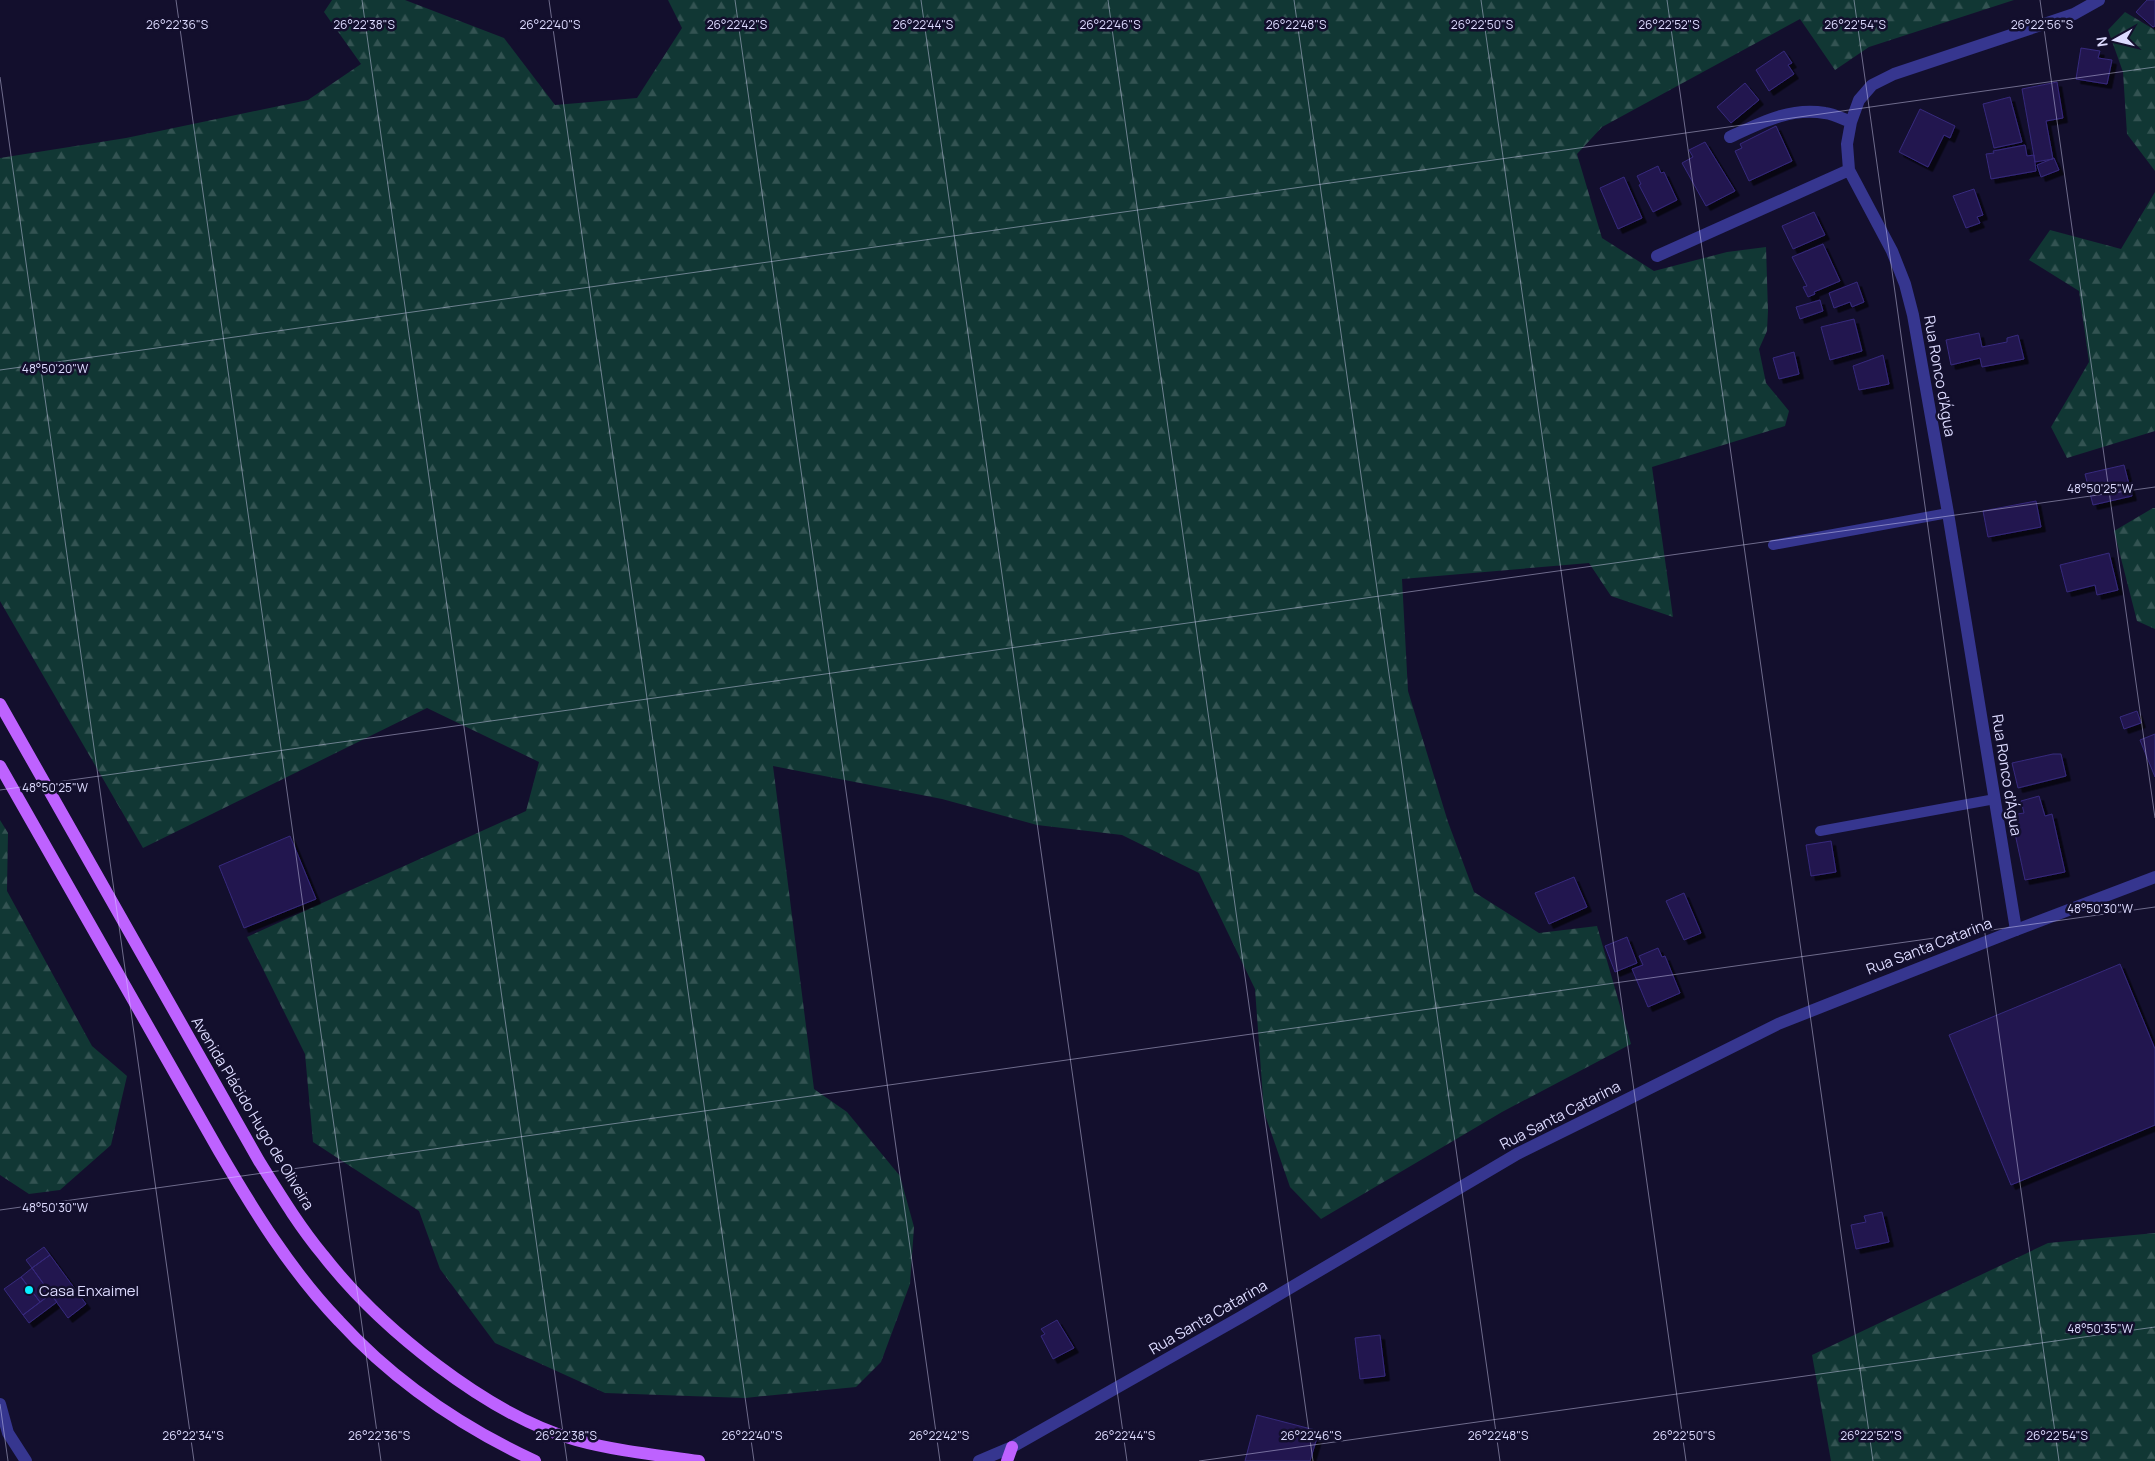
<svg xmlns="http://www.w3.org/2000/svg" width="2155" height="1461" font-family="Manrope,sans-serif">
<defs>
<pattern id="forest-firs" width="22" height="20" patternUnits="userSpaceOnUse" patternTransform="scale(1.25)"><rect width="22" height="20" fill="#113734"/><path d="M5 1l3.5 6h-7zM16 11l3.5 6h-7z" fill="#335352"/></pattern>
<filter id="shadow"><feDropShadow dx="4.5" dy="4.5" stdDeviation="0" flood-color="#0009"/></filter>
</defs>
<rect width="100%" height="100%" fill="#130f2d"/>
<!-- forest -->
<path fill="url(#forest-firs)" d="M332 0H405L504 38 555 105 637 98 682 28 668 0H2014L1869 47 1835 70 1800 19 1602 127 1577 154 1602 238 1654 271 1727 252 1766 247 1768 311 1767 331 1759 349 1766 383 1789 411 1785 426 1652 467 1673 617 1611 596 1589 563 1402 579 1408 691 1448 822 1474 892 1539 933 1597 926 1631 1044 1502 1112 1321 1219 1290 1187 1264 1112 1255 989 1199 873 1122 835 1037 825 942 799 773 766 814 1089 847 1112 900 1176 914 1227 910 1284 881 1362 856 1387 745 1398 605 1393 495 1343 440 1269 419 1211 313 1142 305 1054 247 937 526 811 539 762 427 708 143 848 0 601V158L126 138 308 100 361 64 324 12Z
M2125 12 2155 30V171L2127 134 2123 72 2108 30Z
M2155 192V431L2067 458 2051 427 2089 362 2079 291 2029 260 2050 230 2121 249Z
M2153 508H2155V629L2137 621 2114 531Z
M0 820 8 833 7 891 92 1046 127 1076 111 1145 60 1190 29 1194 0 1175Z
M2155 1233V1461H1831L1812 1355 2048 1243Z"/>
<!-- building -->
<path fill="#22194f" stroke="#37297d" filter="url(#shadow)" d="M2147 0H2155V26L2153 27 2136 12Z
M2081 48 2100 51 2098 58 2112 60 2107 84 2076 79Z
M1784 51 1792 63 1788 65 1794 74 1769 91 1756 70Z
M2057 82 2063 118 2046 121 2053 159 2035 162 2022 89Z
M1745 83 1759 100 1731 123 1717 107Z
M2010 97 2022 142 1994 148 1983 104Z
M1920 109 1955 126 1950 138 1944 135 1928 167 1899 152Z
M1776 126 1792 161 1749 181 1735 151 1742 148 1740 144Z
M1705 142 1735 191 1706 206 1682 163 1693 157 1689 150Z
M2025 145 2027 156 2034 155 2036 171 1991 179 1986 154 1994 153 1993 151Z
M2054 158 2059 170 2041 177 2037 165Z
M1658 166 1661 173 1664 172 1677 200 1653 212 1639 185 1641 184 1637 176Z
M1624 177 1642 218 1618 229 1600 188Z
M1974 189 1983 215 1977 217 1980 223 1966 228 1953 196Z
M1814 212 1825 235 1793 249 1782 226Z
M1823 244 1840 281 1814 292 1815 294 1808 297 1803 287 1807 286 1792 257Z
M1857 282 1864 302 1852 307 1850 302 1834 308 1829 293Z
M1820 300 1823 311 1800 319 1796 307Z
M1854 319 1862 351 1830 360 1821 327Z
M1979 333 1982 347 2007 342V338L2018 335 2024 359 1982 367 1980 358 1951 365 1946 340Z
M1794 352 1799 374 1779 379 1773 358Z
M1883 355 1889 384 1859 390 1853 366Z
M2124 465 2132 496 2093 505 2085 474Z
M2036 501 2041 527 1988 537 1983 511Z
M2109 553 2118 590 2097 595 2095 585 2067 592 2060 565Z
M2137 711 2141 723 2124 729 2120 717Z
M2155 734V777L2140 740Z
M2053 754H2061L2066 776 2018 788 2012 763Z
M2039 796 2045 816 2052 814 2065 872 2025 880 2011 815 2024 813 2021 801Z
M290 836 316 899 244 928 219 866Z
M1831 841 1836 872 1811 876 1806 845Z
M1574 877 1587 907 1549 924 1535 893Z
M1684 893 1701 933 1684 940 1666 901Z
M1627 937 1637 963 1615 972 1605 946Z
M1658 948 1662 957 1665 956 1680 993 1648 1007 1632 969 1643 965 1639 956Z
M2120 964 2155 1049V1125L2011 1185 1949 1035Z
M1882 1212 1889 1242 1856 1249 1851 1225 1866 1222 1864 1216Z
M44 1247 50 1255 32 1268 26 1260Z
M50 1255 86 1304 68 1318 32 1268Z
M32 1268 51 1294 40 1302 21 1277Z
M21 1277 40 1302 23 1315 4 1289Z
M51 1294 57 1302 29 1323 23 1315Z
M1057 1320 1074 1348 1053 1359 1041 1336 1045 1334 1041 1329Z
M1380 1335 1385 1376 1360 1379 1355 1338Z
M1257 1415 1319 1431 1310 1461H1245Z"/>
<g fill="none" stroke-linecap="round" stroke-linejoin="round">
<!-- service -->
<path stroke="#36368f" stroke-width="10" d="M1773 545 1948 513
M1820 831 1995 799"/>
<!-- minor -->
<path stroke="#36368f" stroke-width="12" d="M1730 137C1760 123 1790 107 1825 113 1834 114 1843 119 1851 122
M1657 256 1849 170
M2016 930 1948 513 1913 315 1905 284 1892 251 1849 170 1847 144 1851 122 1859 100 1872 85 1894 74 2074 14 2099 0
M0 1404 8 1433 26 1461"/>
<!-- tertiary -->
<path stroke="#36368f" stroke-width="12" d="M979 1461 1012 1447 1241 1317 1517 1154 1612 1107 1778 1024 2016 930 2155 877"/>
<!-- primary -->
<path stroke="#be62ff" stroke-width="12" d="M0 704 259 1161C279 1193 299 1226 323 1255 379 1327 487 1415 576 1440 616 1451 658 1455 699 1461
M0 766 219 1151C254 1211 291 1271 339 1321 393 1380 462 1427 535 1461
M1007 1461 1012 1447"/>
</g>
<!-- ticks -->
<path fill="none" stroke="#dddbff" stroke-width="1" stroke-opacity="0.45" d="M176 0 381 1461M362 0 567 1461M549 0 754 1461M735 0 940 1461M921 0 1127 1461M1108 0 1313 1461M1294 0 1500 1461M1481 0 1686 1461M1667 0 1873 1461M1854 0 2059 1461M2040 0 2155 818M0 77 194 1461M0 370 2155 67M0 790 2155 487M0 1210 2155 907M0 1404 8 1461M1199 1461 2155 1327"/>
<!-- markers -->
<circle fill="#07efff" stroke="#130f2d" stroke-width="2" cx="29" cy="1290" r="5"/>
<g text-anchor="middle" dominant-baseline="central" stroke-width="5" stroke-linejoin="round" paint-order="stroke">
<!-- street labels -->
<g font-size="15" fill="#dddbff" stroke="#130f2d">
<text transform="translate(1940 376) rotate(80)">Rua Ronco d’Água</text>
<text transform="translate(2007 775) rotate(81)">Rua Ronco d’Água</text>
<text transform="translate(1929 946) rotate(-21)">Rua Santa Catarina</text>
<text transform="translate(253 1113) rotate(59)">Avenida Plácido Hugo de Oliveira</text>
<text transform="translate(1560 1115) rotate(-27)">Rua Santa Catarina</text>
<text transform="translate(1208 1317) rotate(-30)">Rua Santa Catarina</text>
</g>
<!-- poi labels -->
<g font-size="15" fill="#dddbff" stroke="#130f2d" text-anchor="start">
<text x="39" y="1290">Casa Enxaimel</text>
</g>
</g>
<g font-size="12" text-anchor="middle" fill="#dddbff" stroke="#130f2d" stroke-width="5" stroke-linejoin="round" paint-order="stroke">
<text x="177" y="29">26°22'36"S</text>
<text x="364" y="29">26°22'38"S</text>
<text x="550" y="29">26°22'40"S</text>
<text x="737" y="29">26°22'42"S</text>
<text x="923" y="29">26°22'44"S</text>
<text x="1110" y="29">26°22'46"S</text>
<text x="1296" y="29">26°22'48"S</text>
<text x="1482" y="29">26°22'50"S</text>
<text x="1669" y="29">26°22'52"S</text>
<text x="1855" y="29">26°22'54"S</text>
<text x="2042" y="29">26°22'56"S</text>
<text x="55" y="373">48°50'20"W</text>
<text x="2100" y="493">48°50'25"W</text>
<text x="55" y="792">48°50'25"W</text>
<text x="2100" y="913">48°50'30"W</text>
<text x="55" y="1212">48°50'30"W</text>
<text x="2100" y="1333">48°50'35"W</text>
<text x="193" y="1440">26°22'34"S</text>
<text x="379" y="1440">26°22'36"S</text>
<text x="566" y="1440">26°22'38"S</text>
<text x="752" y="1440">26°22'40"S</text>
<text x="939" y="1440">26°22'42"S</text>
<text x="1125" y="1440">26°22'44"S</text>
<text x="1311" y="1440">26°22'46"S</text>
<text x="1498" y="1440">26°22'48"S</text>
<text x="1684" y="1440">26°22'50"S</text>
<text x="1871" y="1440">26°22'52"S</text>
<text x="2057" y="1440">26°22'54"S</text>
</g>
<!-- north arrow -->
<g transform="translate(2115 40) rotate(262)" stroke="#130f2d" stroke-width="4" paint-order="stroke">
<path d="M0-4L9 19L0 12L-9 19Z" fill="#dddbff"/>
<text y="-8" font-size="14" font-weight="bold" text-anchor="middle" fill="#dddbff">N</text>
</g>
</svg>
